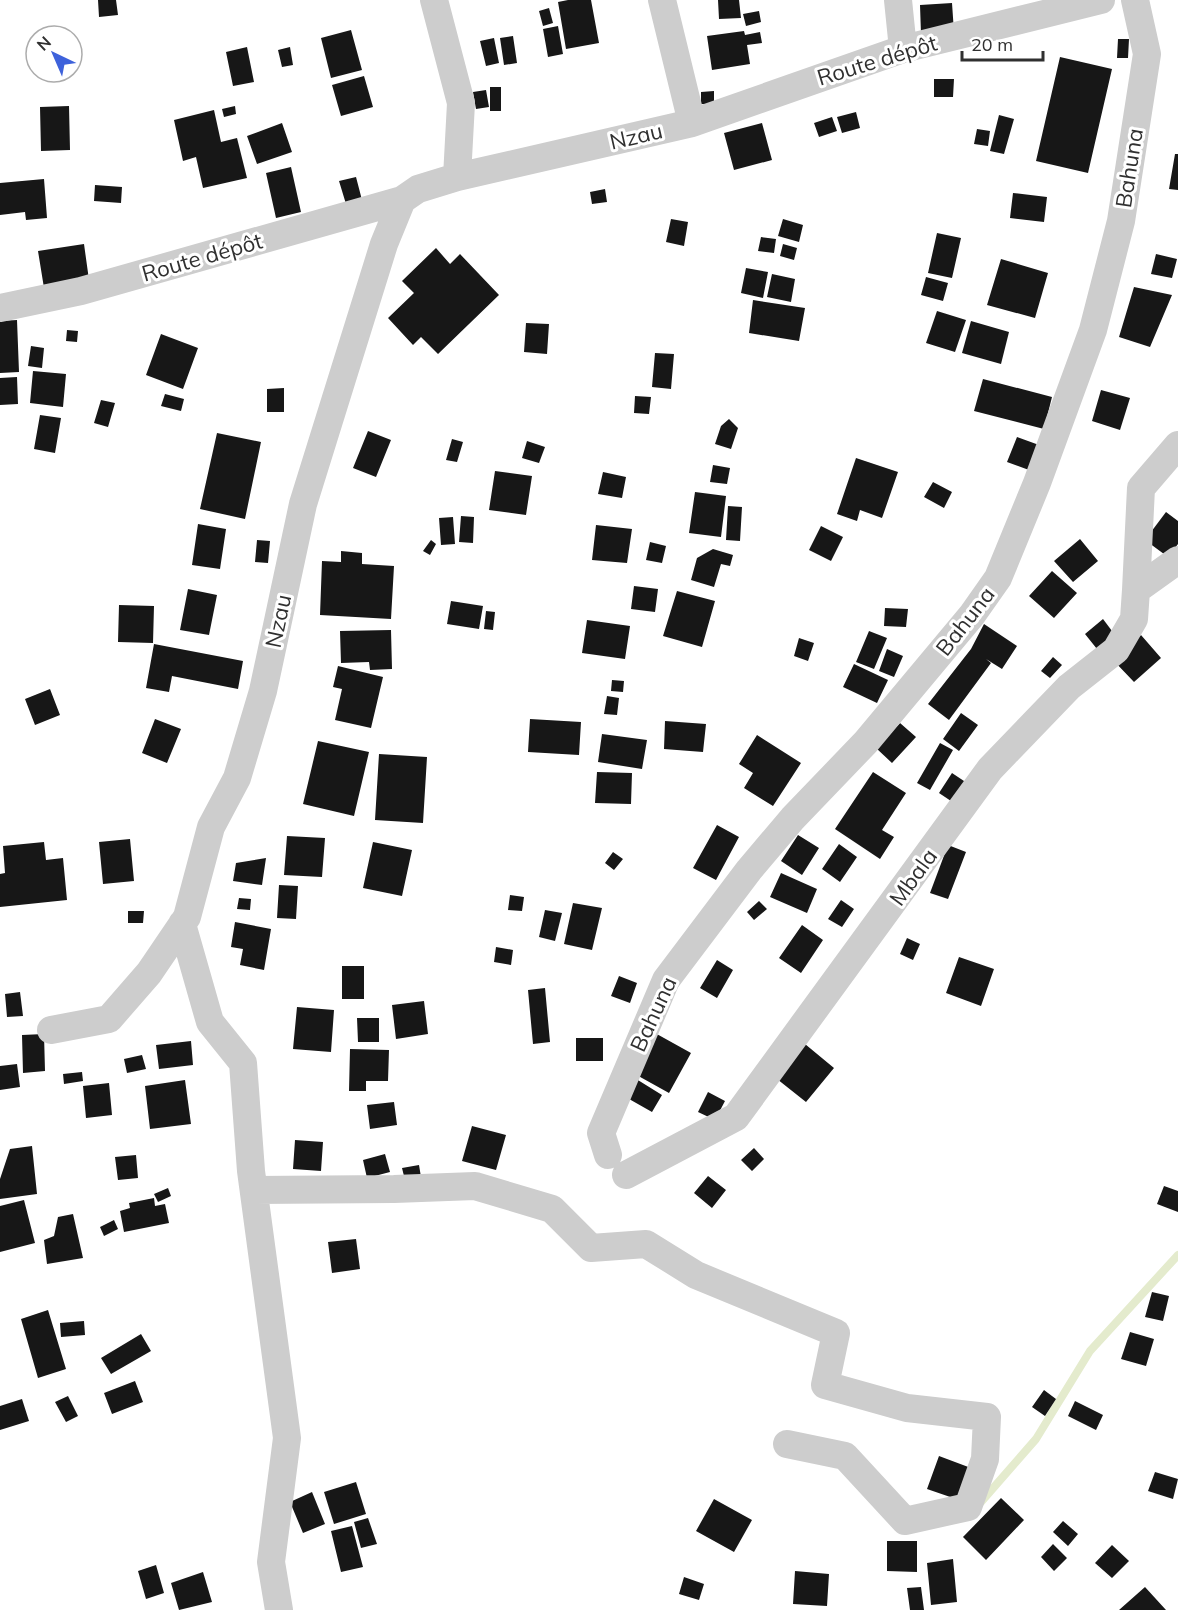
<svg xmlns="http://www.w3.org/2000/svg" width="1178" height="1610" font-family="Mulish,sans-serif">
<rect width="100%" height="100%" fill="#fff"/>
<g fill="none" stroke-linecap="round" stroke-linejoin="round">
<!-- stream -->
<path stroke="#e4ebcd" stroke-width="8" d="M981 1502 1036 1439 1090 1351 1178 1255"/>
</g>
<!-- building -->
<path fill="#171717" d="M98 0H116L118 15 99 17Z
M568 0H591L599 43 566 49 558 2Z
M718 0H739L741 18 719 19Z
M952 3 954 32 921 34 920 5Z
M549 8 553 23 543 26 539 11Z
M759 11 761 22 746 26 743 14Z
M558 26 563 54 548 57 543 29Z
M351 30 362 70 331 78 321 38Z
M744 31 745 35 760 32 762 43 747 45 750 64 712 70 707 36Z
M513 36 517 63 504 65 500 38Z
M494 38 499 63 486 66 480 41Z
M1118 39H1129L1128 58H1117Z
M247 47 254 82 233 86 226 52Z
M290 47 293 65 282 67 278 50Z
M1060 57 1112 69 1088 173 1036 161Z
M364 76 373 107 341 116 332 85Z
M934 79H954L953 97H934Z
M490 87H501V111H490Z
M486 90 489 107 476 109 473 92Z
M714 91V104H701V92Z
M69 106 70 150 41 151 40 107Z
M235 106 236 114 224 117 222 109Z
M214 110 221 142 237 138 247 178 203 188 196 157 183 161 174 120Z
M856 112 860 128 842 133 837 117Z
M999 115 1014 119 1004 154 990 151Z
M832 117 837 131 819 137 814 123Z
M282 123 292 152 257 164 247 136Z
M762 123 772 160 734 170 724 133Z
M977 129 990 131 988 146 974 144Z
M1175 154H1178V190L1169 189Z
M291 167 301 212 276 218 266 173Z
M356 177 362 200 346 204 339 181Z
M44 179 47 218 26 220 25 212 0 215V183Z
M95 185 122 187 121 203 94 201Z
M605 189 607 202 592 204 590 192Z
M1013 193 1047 197 1044 222 1010 218Z
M671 219 688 222 684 246 666 242Z
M783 219 803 225 799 242 778 236Z
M937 233 961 238 952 278 928 273Z
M761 237 776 239 774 253 758 251Z
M84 244 89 280 44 288 38 251Z
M783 244 797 248 794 260 780 256Z
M436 248 450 264 460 254 499 295 438 354 421 337 413 345 388 318 414 293 402 281Z
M1156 254 1177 259 1172 278 1151 274Z
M1001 259 1048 273 1035 318 987 305Z
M746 268 768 272 763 298 741 293Z
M772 274 795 279 791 302 767 297Z
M926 277 948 283 943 301 921 295Z
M1134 287 1172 295 1150 347 1119 337Z
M753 300 805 308 799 341 749 333Z
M937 311 966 320 955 352 926 343Z
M17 320 19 372 0 373V321Z
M971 321 1009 332 1001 364 962 353Z
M526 323 549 324 547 354 524 352Z
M67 330 78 331 77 342 66 341Z
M161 334 198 348 183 389 146 375Z
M31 346 44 348 42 368 28 366Z
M655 353 674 354 671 389 652 387Z
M33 371 66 374 63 407 30 403Z
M17 377 18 404 0 405V378Z
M983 379 1052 397 1044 429 974 411Z
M284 388V412H267V389Z
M1101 390 1130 398 1120 430 1092 421Z
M165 394 184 399 181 411 161 406Z
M635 396 651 397 649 414 634 413Z
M101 400 115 403 108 427 94 423Z
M40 415 61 418 55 453 34 449Z
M729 419 738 428 731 449 715 444 721 426Z
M368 431 391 440 376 477 353 468Z
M217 433 261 442 245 519 200 509Z
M1017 437 1039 445 1029 470 1007 462Z
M452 439 463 442 457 462 446 460Z
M527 441 545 447 539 463 522 458Z
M856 458 898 472 882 518 860 510 857 521 837 514Z
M713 465 730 468 727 484 710 482Z
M495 471 532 476 526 515 489 510Z
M603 472 626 477 622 498 598 494Z
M933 482 952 492 944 508 924 497Z
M695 492 726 496 721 537 689 533Z
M728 506 742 507 740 541 726 540Z
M1166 512 1178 521V544L1168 557 1145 540Z
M461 516 474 517 473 543 459 542Z
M453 517 455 544 441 545 439 518Z
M198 524 226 529 220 569 192 565Z
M596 525 632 529 627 563 592 560Z
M821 526 843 537 831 561 809 550Z
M1080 539 1098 561 1073 582 1054 561Z
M257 540 270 541 268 563 255 562Z
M431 540 436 544 430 555 423 551Z
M650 542 666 546 662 563 646 560Z
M713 549 733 555 730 566 721 564 714 587 691 580 697 558Z
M341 551 362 553V564L394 566 391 619 320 615 322 561 341 562Z
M1052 571 1077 593 1054 618 1029 596Z
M634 586 658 589 655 612 631 609Z
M188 589 217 595 209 635 180 630Z
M677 591 715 601 702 647 663 636Z
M451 601 483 606 479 629 447 624Z
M119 605 154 606 153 643 118 642Z
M885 608 908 609 906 627 884 626Z
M486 611 495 612 493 630 484 629Z
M1103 619 1118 639 1101 654 1085 634Z
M587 620 630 626 625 659 582 653Z
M984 624 1017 646 1002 669 986 659 991 663 949 720 928 704 971 649Z
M391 630 392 669 370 670 369 662 341 663 340 631Z
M869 631 887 638 874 669 856 662Z
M1141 635 1161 658 1134 682 1113 660Z
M799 638 814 643 808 661 794 656Z
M154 644 243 661 238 689 172 676 169 692 146 688Z
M887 649 903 656 894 677 879 671Z
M1053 657 1062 665 1050 678 1041 671Z
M854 664 888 680 877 703 843 687Z
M338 666 383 677 371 728 335 720 342 689 333 687Z
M612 680 624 681 623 692 611 691Z
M50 689 60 715 35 725 25 699Z
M607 696 619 698 617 715 604 714Z
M961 713 978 725 959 751 943 739Z
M155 719 181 729 167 763 142 753Z
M530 719 581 722 579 755 528 752Z
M665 721 706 724 703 752 664 749Z
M900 723 916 737 892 763 876 748Z
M602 734 647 740 642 769 598 762Z
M757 735 801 763 773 806 744 788 753 773 739 764Z
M318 741 369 752 354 816 303 804Z
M940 743 953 750 930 790 917 783Z
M379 754 427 757 423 823 375 820Z
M597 772 632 773 631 804 595 803Z
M873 772 906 793 882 830 894 837 880 859 835 829Z
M952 773 970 785 957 805 939 793Z
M717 825 739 837 716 880 693 868Z
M798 835 819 848 802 875 781 861Z
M287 836 325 838 322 877 284 875Z
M130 839 134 881 103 884 99 842Z
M44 842 46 860 63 858 67 900 0 907V874L5 873 3 846Z
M373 842 412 850 402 896 363 888Z
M839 844 857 857 840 882 822 869Z
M948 845 966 852 948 899 930 893Z
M613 852 623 859 614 870 605 863Z
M266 858 262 885 233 881 236 863Z
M781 873 817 889 807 913 770 897Z
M279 885 298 886 296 919 277 918Z
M510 895 524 897 522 911 508 910Z
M239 898 251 899 250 910 237 909Z
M841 900 854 909 842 927 828 919Z
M759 901 767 909 754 920 747 912Z
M573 903 602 908 592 950 564 944Z
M545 910 562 913 555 941 539 937Z
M128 911H144L143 923H128Z
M235 922 271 929 264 970 240 965 243 949 231 947Z
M802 925 823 940 801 973 779 958Z
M907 938 920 944 913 960 900 954Z
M496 947 513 950 511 965 494 962Z
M959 957 994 969 981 1006 946 993Z
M717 960 733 970 717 998 700 988Z
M342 966H364V999H342Z
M619 976 637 983 630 1003 611 996Z
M545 988 550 1042 533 1044 528 990Z
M20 992 23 1016 7 1017 5 994Z
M424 1001 428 1034 396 1039 392 1005Z
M297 1007 334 1010 331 1052 293 1049Z
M357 1018H379V1042H358Z
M655 1033 691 1053 669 1093 633 1073Z
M44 1034 45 1071 23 1073 22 1035Z
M576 1038H603V1061H576Z
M191 1041 193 1065 159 1069 156 1045Z
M805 1044 834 1068 806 1102 777 1079Z
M350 1049 389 1050 388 1081H366V1091H349Z
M142 1055 146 1069 127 1073 124 1059Z
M17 1064 20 1087 0 1090V1066Z
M82 1072 83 1081 64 1084 63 1074Z
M633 1077 662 1095 652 1112 622 1095Z
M185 1080 191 1124 150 1129 145 1086Z
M109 1083 112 1115 86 1118 83 1086Z
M708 1092 725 1101 715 1120 698 1112Z
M394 1102 397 1125 370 1129 367 1105Z
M472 1126 506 1135 496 1170 462 1161Z
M295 1140 323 1142 321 1171 293 1169Z
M32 1146 37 1194 0 1199V1179L10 1149Z
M754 1148 764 1159 752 1171 741 1160Z
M385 1154 390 1172 367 1178 363 1160Z
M136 1155 138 1178 118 1180 115 1157Z
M419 1165 421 1177 405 1180 402 1168Z
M708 1176 726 1190 712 1208 694 1193Z
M1164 1186 1178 1191V1212L1157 1204Z
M168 1188 171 1196 158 1202 154 1194Z
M154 1198 155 1206 165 1204 169 1223 124 1232 120 1211 130 1208 129 1203Z
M24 1200 35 1243 0 1252V1206Z
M73 1214 83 1258 47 1264 44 1240 54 1236 58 1217Z
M114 1220 118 1229 104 1236 100 1227Z
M356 1239 360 1269 332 1273 328 1242Z
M1152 1292 1169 1296 1163 1321 1145 1317Z
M48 1310 66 1369 38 1378 21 1319Z
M84 1321 85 1335 61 1337 60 1323Z
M1130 1332 1154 1339 1146 1366 1121 1359Z
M141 1334 151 1351 111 1374 101 1358Z
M135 1381 143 1402 112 1414 104 1393Z
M1044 1390 1056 1399 1045 1416 1032 1407Z
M68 1396 78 1416 66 1422 55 1402Z
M22 1399 29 1421 0 1430V1406Z
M1075 1401 1103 1415 1096 1430 1068 1416Z
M939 1456 971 1468 959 1500 927 1489Z
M1155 1472 1178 1479 1173 1499 1148 1491Z
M356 1482 366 1514 334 1524 324 1492Z
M312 1492 325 1524 303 1533 290 1502Z
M1001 1498 1024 1520 986 1560 963 1537Z
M714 1499 752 1520 734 1552 696 1531Z
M368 1518 377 1544 361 1548 354 1522Z
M1063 1521 1078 1534 1068 1546 1053 1532Z
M352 1526 363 1567 341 1572 331 1531Z
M887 1541H917V1572L887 1571Z
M1053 1544 1067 1558 1054 1571 1041 1557Z
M1112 1545 1129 1561 1112 1578 1095 1563Z
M953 1559 957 1602 931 1605 927 1563Z
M156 1565 164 1593 146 1599 138 1571Z
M795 1571 829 1574 827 1606 793 1604Z
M203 1572 212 1602 179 1610 171 1583Z
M684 1577 704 1584 699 1600 679 1594Z
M921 1587 924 1610H910L907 1588Z
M1145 1587 1166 1610H1119Z"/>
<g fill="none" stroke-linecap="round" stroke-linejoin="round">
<!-- street -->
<path stroke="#cdcdcd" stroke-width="28" d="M434 0 461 103 457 177
M898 0 903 49
M692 123 903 49 1101 0
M0 308 81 291 402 200
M1136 590 1141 488 1178 445
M182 924 210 1022 243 1063 251 1171 287 1438 271 1562 279 1610
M51 1030 109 1019 149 973 187 917 211 827 237 778 263 691 303 504 384 244 402 200 418 189 457 177 692 123 662 0
M608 1155 601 1133 666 980 749 870 793 818 866 742 972 615 998 578 1037 483 1093 330 1121 221 1147 54 1135 0
M626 1175 736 1117 990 769 1069 687 1116 650 1134 619 1136 590 1178 560
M254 1190 394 1189 475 1186 552 1209 591 1248 646 1244 696 1275 836 1333 825 1385 907 1408 987 1417 985 1459 968 1507 905 1521 845 1456 787 1444"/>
</g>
<g text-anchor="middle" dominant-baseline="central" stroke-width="6" stroke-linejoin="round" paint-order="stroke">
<!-- street labels -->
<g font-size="22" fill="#303030" stroke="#fff">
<text transform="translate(877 60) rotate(-17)">Route dépôt</text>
<text transform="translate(636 136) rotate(-13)">Nzau</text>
<text transform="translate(1129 168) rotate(-81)">Bahuna</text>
<text transform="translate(202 257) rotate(-16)">Route dépôt</text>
<text transform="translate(278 621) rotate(-78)">Nzau</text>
<text transform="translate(965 621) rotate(-52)">Bahuna</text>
<text transform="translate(913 877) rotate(-54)">Mbala</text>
<text transform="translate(653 1014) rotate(-65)">Bahuna</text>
</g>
</g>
<!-- north arrow -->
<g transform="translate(54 54) rotate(316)"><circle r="28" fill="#ffffff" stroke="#acacac" stroke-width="1.5"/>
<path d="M0-4.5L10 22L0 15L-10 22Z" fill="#3e62db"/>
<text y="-9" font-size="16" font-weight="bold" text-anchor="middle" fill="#303030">N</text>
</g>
<!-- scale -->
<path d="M962 51v9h81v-9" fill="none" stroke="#303030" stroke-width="3"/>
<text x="971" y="51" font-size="18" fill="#303030" stroke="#ffffff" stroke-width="4.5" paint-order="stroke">20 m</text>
</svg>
